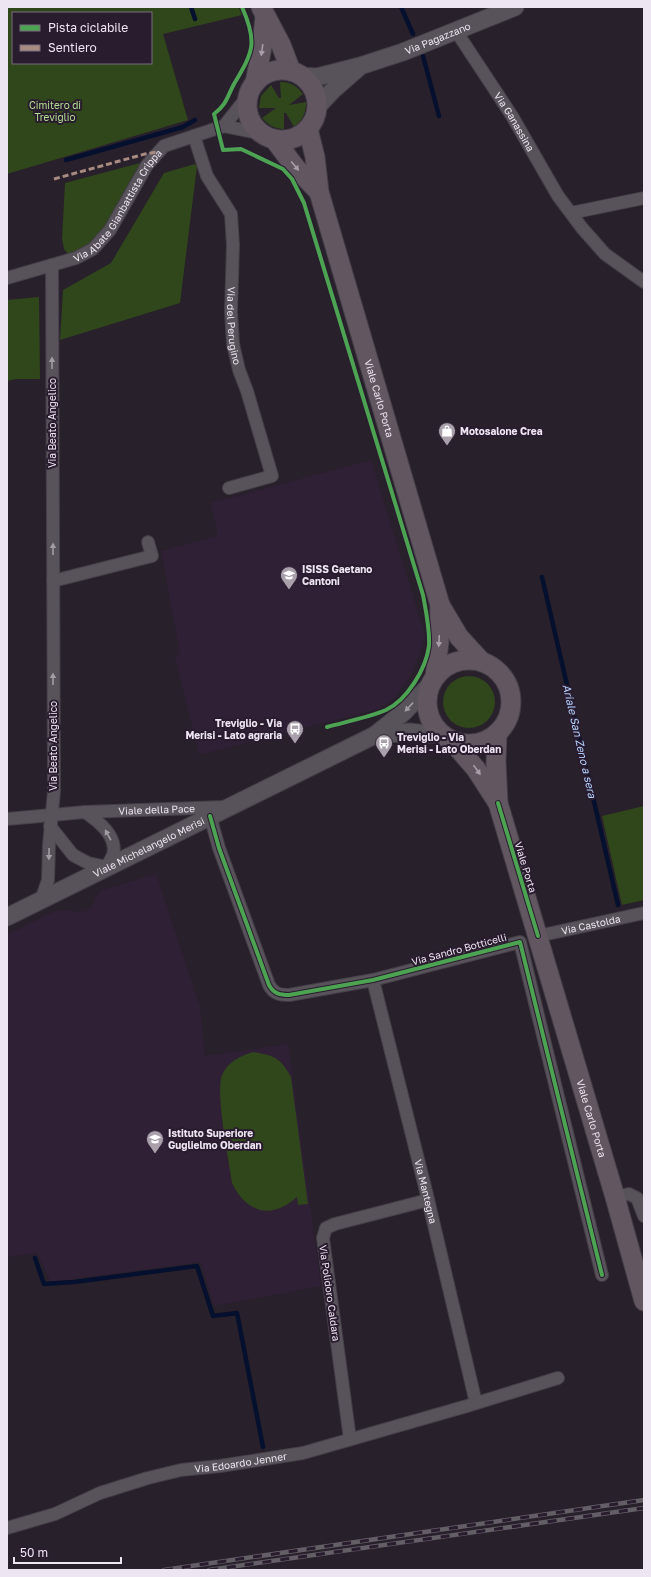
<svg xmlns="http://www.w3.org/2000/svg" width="651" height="1577" font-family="'Golos Text',sans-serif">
<rect width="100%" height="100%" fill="#28202b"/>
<!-- built -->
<path fill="#2f2035" d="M371 460 425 635 419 655 411 676 393 700 378 709 199 755 175 656 180 654 161 551 218 536 211 503Z
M156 874 200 1007 205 1056 288 1044 321 1286 214 1306 201 1262 51 1282 37 1253 7 1257V935L53 912 65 909 76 912 86 911 93 906 95 899 100 891Z"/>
<!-- green -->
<path fill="#30461b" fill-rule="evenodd" d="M7 7H239L242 15 163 34 188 120 7 174ZM13 13H151V63H13Z
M280 82C291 82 297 86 303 94L289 105 306 102C306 113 303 120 294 127L286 113H284V129C274 129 269 125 262 118L276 108H259L261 96 271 85 279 98H281Z
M140 163 96 243 69 255 64 249 62 239 65 183Z
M195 164 197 166 180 303 60 340 63 290 111 263 164 173Z
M39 297 40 379H16L7 381V300Z
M443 702a26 26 0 1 1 52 0a26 26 0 1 1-52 0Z
M644 806V900L622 905 602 816Z
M253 1052C274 1055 281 1058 291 1077L308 1204 298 1205 297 1197C272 1220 246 1213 232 1183 229 1161 215 1093 222 1075 228 1061 241 1056 253 1052Z"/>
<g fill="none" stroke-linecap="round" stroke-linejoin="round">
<!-- stream -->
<path stroke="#04102d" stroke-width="4.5" d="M191 7 195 19
M401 7 413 34
M423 56 439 116
M66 160 183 127 195 120
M542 577 618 905
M35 1258 44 1284 74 1282 197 1266 213 1316 237 1313 263 1447"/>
<!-- street casing -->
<g stroke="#443e48" stroke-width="14">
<g id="street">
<path id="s1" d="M456 31 512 116 558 196 582 228 605 254 644 282"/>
<path d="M224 126 250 93"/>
<path id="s2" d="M194 136 207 176 231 214 233 245 231 312 233 344 239 370 247 391 272 476 229 488"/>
<path d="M571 213 644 198"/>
<path id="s3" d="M7 278 76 258 93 249 110 230 147 165 164 146 224 126 263 134"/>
<path d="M53 581 152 556 148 542"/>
<path d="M210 816 219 848 269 985C274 994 280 995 289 995L373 980 520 942 602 1275"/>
<path id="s4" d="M7 819 85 812 223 807"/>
<path d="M50 826 73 855 88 863 107 867C109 863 111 859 113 855 118 836 98 821 85 812"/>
<path d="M41 900 48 880 49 845 54 791 52 265"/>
<path id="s5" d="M538 936 644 913"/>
<path id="s6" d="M373 980 426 1191 476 1403"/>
<path d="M615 1197 629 1194 637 1198 644 1216"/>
<path d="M350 1439 324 1246 323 1238 326 1228 335 1224 428 1200"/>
<path id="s7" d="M7 1528 55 1514 100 1493 148 1478 181 1470 220 1466 303 1453 467 1406 558 1378"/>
</g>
</g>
<!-- secondary casing -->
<g stroke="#443e48" stroke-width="19">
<g id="secondary">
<path id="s8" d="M301 76 317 77 360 66 403 52 515 7"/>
<path d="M317 107 334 89 358 68"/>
<path d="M375 735 410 732 427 734H442"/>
<path id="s9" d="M7 917 375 735 404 712 430 685"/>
</g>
</g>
<!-- primary casing -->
<g stroke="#443e48" stroke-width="21">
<g id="primary">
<path d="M261 7 281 45 291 71"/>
<circle cx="282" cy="105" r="35"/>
<path d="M255 83 262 47 265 16"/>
<path id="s10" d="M308 129 315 157 319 192 440 605 459 637 481 661"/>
<path d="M274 139 295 167 319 192"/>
<circle cx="469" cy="702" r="42"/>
<path d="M435 677 439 642 440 605"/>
<path id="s11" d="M497 733 496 762 498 803 615 1197 644 1301"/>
<path d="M451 740 476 769 498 803"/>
</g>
</g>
<!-- street -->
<use href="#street" stroke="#58525a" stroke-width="12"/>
<!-- secondary -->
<use href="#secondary" stroke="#58525a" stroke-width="17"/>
<!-- primary -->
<use href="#primary" stroke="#625661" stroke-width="19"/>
<!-- rail casing -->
<g stroke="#645e66" stroke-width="4.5">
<path id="rail" d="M164 1570 644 1500
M209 1570 644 1508"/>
</g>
<!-- rail -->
<use href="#rail" stroke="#291c2f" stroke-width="3" stroke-dasharray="9" stroke-linecap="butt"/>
<!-- quiet -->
<path stroke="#a88b81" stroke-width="3" stroke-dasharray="6 3" stroke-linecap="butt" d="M54 179 145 154 157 152"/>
<!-- cycleway casing -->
<g stroke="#291c2f" stroke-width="6">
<path id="cycleway" d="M242 7C258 43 253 52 234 84 227 97 227 104 214 114L223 150 241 149 283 169 292 179 304 203 423 595C426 611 430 629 429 646 426 669 407 700 386 710 370 717 345 722 327 727
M498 803 538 936
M210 816 219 848 269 985C274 994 280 995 289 995L373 980 520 942 602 1275"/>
</g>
<!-- cycleway -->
<use href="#cycleway" stroke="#4ca352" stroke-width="4"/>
</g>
<!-- one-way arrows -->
<defs><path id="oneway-solid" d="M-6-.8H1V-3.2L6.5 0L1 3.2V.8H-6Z"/></defs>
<g fill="#a89eaa">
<use href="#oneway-solid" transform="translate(262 50) rotate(98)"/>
<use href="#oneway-solid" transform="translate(295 166) rotate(50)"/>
<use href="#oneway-solid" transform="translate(439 641) rotate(93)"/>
<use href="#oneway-solid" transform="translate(477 770) rotate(54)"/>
</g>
<g fill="#a39ca6">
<use href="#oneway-solid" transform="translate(52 363) rotate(-90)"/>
<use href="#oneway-solid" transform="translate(53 549) rotate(-90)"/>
<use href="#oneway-solid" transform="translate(53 679) rotate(-90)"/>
<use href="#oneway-solid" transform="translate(409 707) rotate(133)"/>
<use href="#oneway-solid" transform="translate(108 835) rotate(-119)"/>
<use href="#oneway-solid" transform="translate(49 854) rotate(91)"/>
</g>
<!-- icons -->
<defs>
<g id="shop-pin" transform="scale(0.9)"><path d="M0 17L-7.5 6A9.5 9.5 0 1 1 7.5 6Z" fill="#a9a0ac" stroke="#291c2f"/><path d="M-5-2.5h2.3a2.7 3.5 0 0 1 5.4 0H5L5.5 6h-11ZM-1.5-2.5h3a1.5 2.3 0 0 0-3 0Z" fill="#fff"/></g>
<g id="school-pin" transform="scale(0.9)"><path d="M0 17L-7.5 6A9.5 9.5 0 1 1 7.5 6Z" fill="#a9a0ac" stroke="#291c2f"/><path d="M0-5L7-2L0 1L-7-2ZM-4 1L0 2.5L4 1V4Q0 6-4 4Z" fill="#fff"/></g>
<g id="bus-pin" transform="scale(0.9)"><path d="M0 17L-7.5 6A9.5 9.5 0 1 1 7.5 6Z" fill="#a9a0ac" stroke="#291c2f"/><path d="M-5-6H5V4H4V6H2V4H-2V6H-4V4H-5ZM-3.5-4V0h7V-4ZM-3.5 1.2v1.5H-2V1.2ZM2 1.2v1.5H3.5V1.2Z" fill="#fff"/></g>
</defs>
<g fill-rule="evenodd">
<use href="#shop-pin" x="447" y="431"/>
<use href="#school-pin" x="289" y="575"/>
<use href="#bus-pin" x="295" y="729"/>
<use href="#bus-pin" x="384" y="743"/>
<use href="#school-pin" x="155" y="1139"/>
</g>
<g text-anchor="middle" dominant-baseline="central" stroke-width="4" stroke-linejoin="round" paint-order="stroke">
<!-- street labels -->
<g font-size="10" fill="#eee5f2" stroke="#291c2f">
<text stroke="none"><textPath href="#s8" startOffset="143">Via Pagazzano</textPath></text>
<text stroke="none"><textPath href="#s1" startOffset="108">Via Ganassina</textPath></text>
<text stroke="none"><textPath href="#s3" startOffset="140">Via Abate Gianbattista Crippa</textPath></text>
<text stroke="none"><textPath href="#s2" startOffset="199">Via del Perugino</textPath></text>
<text stroke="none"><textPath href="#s10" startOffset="279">Viale Carlo Porta</textPath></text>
<text transform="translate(52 423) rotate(-90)">Via Beato Angelico</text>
<text transform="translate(53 746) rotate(-90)">Via Beato Angelico</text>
<text stroke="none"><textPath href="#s4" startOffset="150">Viale della Pace</textPath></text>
<text stroke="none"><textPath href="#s9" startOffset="158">Viale Michelangelo Merisi</textPath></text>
<text transform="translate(526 867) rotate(73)">Viale Porta</text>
<text stroke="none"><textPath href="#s5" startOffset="54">Via Castolda</textPath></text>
<text transform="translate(459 949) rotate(-15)">Via Sandro Botticelli</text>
<text stroke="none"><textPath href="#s11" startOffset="399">Viale Carlo Porta</textPath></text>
<text stroke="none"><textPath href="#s6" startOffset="218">Via Mantegna</textPath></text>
<text transform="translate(330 1293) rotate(82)">Via Polidoro Caldara</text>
<text stroke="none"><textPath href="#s7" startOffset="244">Via Edoardo Jenner</textPath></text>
</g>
<!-- park labels -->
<g font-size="10" fill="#b3df90" stroke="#291c2f">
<text x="55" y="105">Cimitero di<tspan x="55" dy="12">Treviglio</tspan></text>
</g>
<!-- poi labels -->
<g font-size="10" font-weight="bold" fill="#eee5f2" stroke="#291c2f" text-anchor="start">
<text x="460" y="431">Motosalone Crea</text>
<text x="302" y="569">ISISS Gaetano<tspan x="302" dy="12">Cantoni</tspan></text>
<text x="282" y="723" text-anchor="end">Treviglio - Via<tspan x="282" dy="12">Merisi - Lato agraria</tspan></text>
<text x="397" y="737">Treviglio - Via<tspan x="397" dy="12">Merisi - Lato Oberdan</tspan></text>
<text x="168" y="1133">Istituto Superiore<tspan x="168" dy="12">Guglielmo Oberdan</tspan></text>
</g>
<!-- water labels -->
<g font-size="11" font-style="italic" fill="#b2d1fc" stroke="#291c2f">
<text transform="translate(580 741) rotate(77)">Ariale San Zeno a sera</text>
</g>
</g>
<!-- border -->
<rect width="651" height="1577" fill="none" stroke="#eee5f2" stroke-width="16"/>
<!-- legend -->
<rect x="12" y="12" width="140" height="52" fill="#291c2f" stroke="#786c7d"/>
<rect x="20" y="25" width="20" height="6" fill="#4ca352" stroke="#786c7d"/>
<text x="48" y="32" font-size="12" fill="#eee5f2">Pista ciclabile</text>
<rect x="20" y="45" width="20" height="6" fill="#a88b81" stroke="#786c7d"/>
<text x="48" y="52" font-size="12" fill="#eee5f2">Sentiero</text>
<!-- scale -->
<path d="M14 1557v6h107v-6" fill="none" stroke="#eee5f2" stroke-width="2"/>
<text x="20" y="1557" font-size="12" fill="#eee5f2" stroke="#291c2f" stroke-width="3" paint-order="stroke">50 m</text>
</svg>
